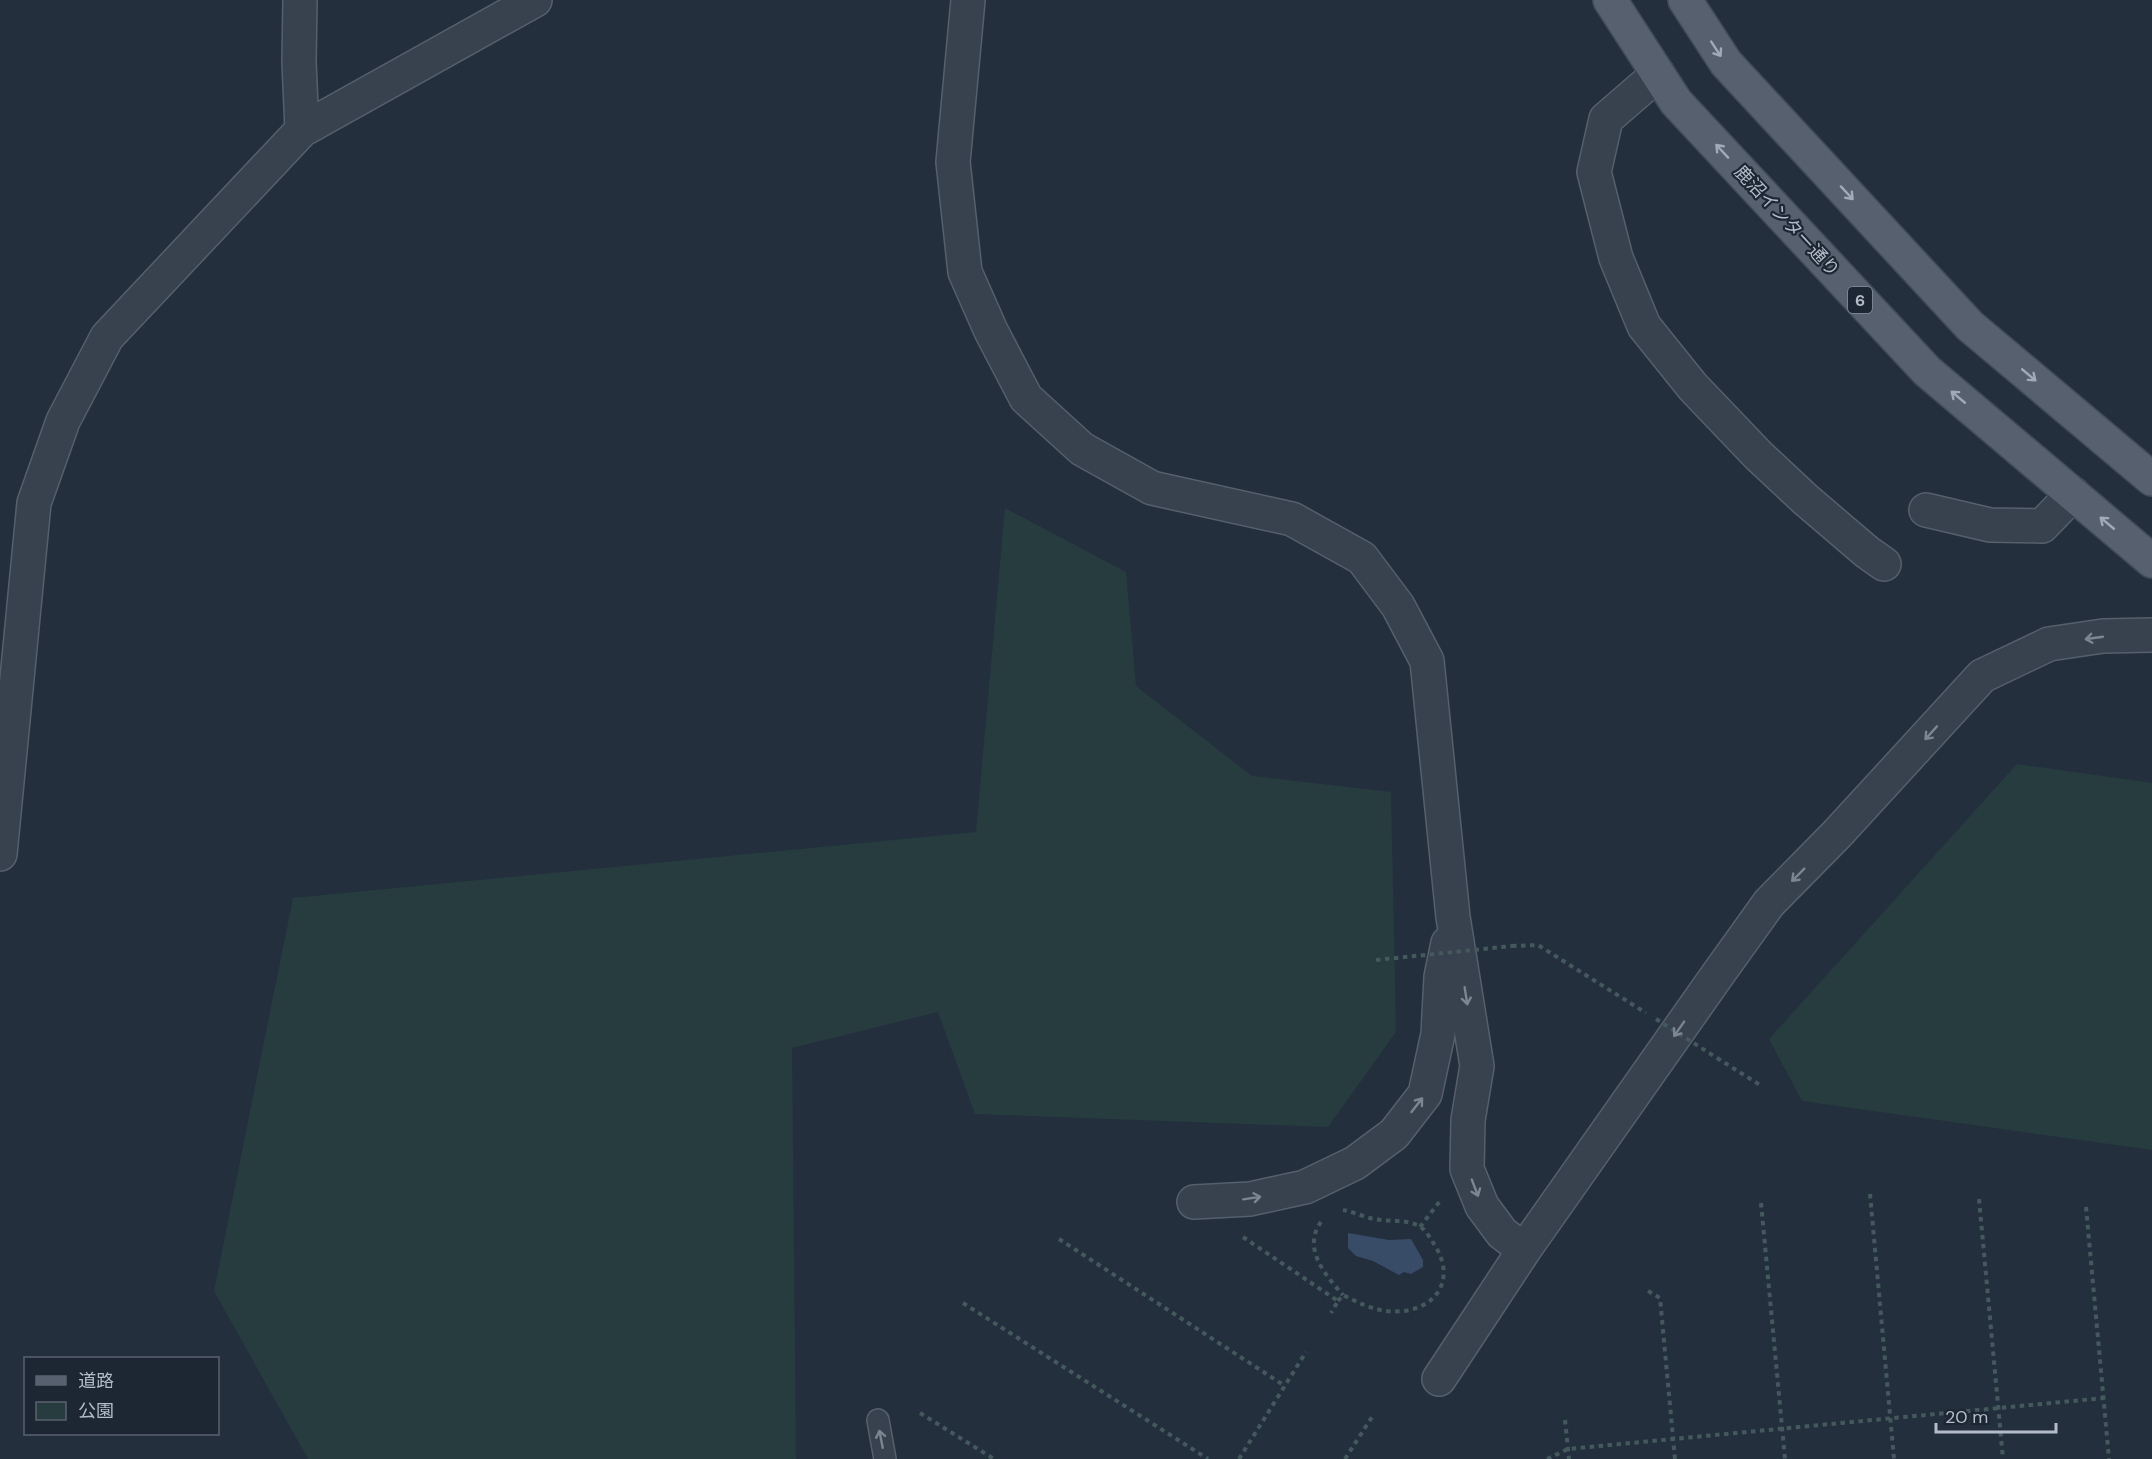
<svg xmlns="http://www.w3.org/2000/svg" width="2152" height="1459" font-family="'DM Sans','Noto Sans JP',sans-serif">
<rect width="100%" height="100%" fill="#242f3e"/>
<!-- green -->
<path fill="#263c3f" d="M1005 508 1126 572 1136 686 1252 776 1391 792 1396 1032 1328 1127 975 1114 938 1012 792 1048 796 1459H308L214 1291 293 898 976 832Z
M2017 764 2152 783V1150L1802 1101 1769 1039Z"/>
<!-- water -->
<path fill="#394c67" d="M1348 1233 1389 1240 1411 1239 1423 1260V1267L1411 1274 1404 1272 1399 1275 1373 1261 1356 1256 1348 1248Z"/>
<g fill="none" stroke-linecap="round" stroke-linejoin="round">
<!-- service casing -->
<g stroke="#565f6c" stroke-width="24">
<path id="service" d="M878 1420 885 1459"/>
</g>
<!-- minor casing -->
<g stroke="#565f6c" stroke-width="36">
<path id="minor" d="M300 0 299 62 302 130
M968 0 953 162 965 272 991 331 1026 398 1082 449 1152 488 1292 519 1362 558 1398 606 1427 661 1453 917 1477 1066 1468 1120 1467 1169 1482 1206 1502 1233 1524 1250
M1658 74 1606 119 1594 172 1616 258 1644 326 1693 387 1758 455 1805 499 1867 552 1884 564
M1926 510 1990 525 2042 526 2073 494
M0 854 34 503 63 421 107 337 302 130 535 0
M1194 1202 1250 1199 1305 1187 1355 1163 1394 1134 1425 1094 1438 1034 1441 977 1448 943
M1439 1379 1524 1250 1716 977 1769 903 1837 834 1982 676 2049 644 2103 636 2152 635"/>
</g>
<!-- primary casing -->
<g stroke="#414a57" stroke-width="36">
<path id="primary" d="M1610 0 1676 102 1927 371 2152 561
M1685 0 1726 63 1970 326 2152 479"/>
</g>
<!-- path -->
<path stroke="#44595c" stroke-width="4" stroke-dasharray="4.5 4.5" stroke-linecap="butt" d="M1512 946 1538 945 1646 1013
M1717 1058 1760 1085
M1870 1194 1894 1459
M1979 1199 2003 1459
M1761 1203 1785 1459
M2086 1207 2109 1459
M1321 1222C1302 1248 1325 1275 1343 1295
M1420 1227 1440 1201
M1243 1237 1338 1301 1331 1313
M1059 1239 1285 1386
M1648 1291 1660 1298 1675 1459
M1338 1301 1343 1295C1357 1302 1371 1309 1386 1311 1430 1316 1460 1284 1434 1244 1430 1238 1426 1230 1419 1226 1406 1219 1389 1222 1374 1219 1364 1217 1354 1212 1343 1210
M963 1303 1208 1459
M920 1413 994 1459
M1565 1420 1569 1459
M1239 1459 1306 1352
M1345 1459 1372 1417
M1547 1459 1568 1449 2104 1398"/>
<!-- service -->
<use href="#service" stroke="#38414e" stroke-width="21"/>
<!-- minor -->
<use href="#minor" stroke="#38414e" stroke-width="33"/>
<!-- primary -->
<use href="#primary" stroke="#56606e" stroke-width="33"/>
<!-- path-bridge -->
<path stroke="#44595c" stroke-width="4" stroke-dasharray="4.5 4.5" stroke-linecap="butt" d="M1376 960 1512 946
M1656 1019 1717 1058"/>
</g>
<!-- one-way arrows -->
<defs><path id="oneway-shaft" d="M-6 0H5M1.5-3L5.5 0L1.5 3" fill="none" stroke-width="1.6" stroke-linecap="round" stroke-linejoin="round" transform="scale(1.5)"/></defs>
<g stroke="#a1aab7">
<use href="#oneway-shaft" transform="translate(1716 49) rotate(57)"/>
<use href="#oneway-shaft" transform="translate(1722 151) rotate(-133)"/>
<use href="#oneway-shaft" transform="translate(1847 193) rotate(47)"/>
<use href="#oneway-shaft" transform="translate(2029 375) rotate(40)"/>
<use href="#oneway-shaft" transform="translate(1958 397) rotate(-140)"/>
<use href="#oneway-shaft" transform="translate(2107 523) rotate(-140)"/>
</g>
<g stroke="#7c8592">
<use href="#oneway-shaft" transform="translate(2094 638) rotate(172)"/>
<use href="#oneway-shaft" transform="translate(1931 733) rotate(132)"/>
<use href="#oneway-shaft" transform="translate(1798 875) rotate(135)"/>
<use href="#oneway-shaft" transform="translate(1466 996) rotate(81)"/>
<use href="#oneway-shaft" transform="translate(1679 1029) rotate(125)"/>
<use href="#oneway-shaft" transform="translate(1417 1105) rotate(-52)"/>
<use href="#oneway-shaft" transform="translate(1475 1188) rotate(69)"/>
<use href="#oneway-shaft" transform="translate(1252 1198) rotate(-9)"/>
<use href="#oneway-shaft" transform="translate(881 1439) rotate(-101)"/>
</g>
<g text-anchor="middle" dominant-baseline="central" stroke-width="4.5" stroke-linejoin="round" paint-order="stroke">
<!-- shield labels -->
<rect fill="#1d2633" stroke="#878f9c" stroke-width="1.5" x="1848" y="287" width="24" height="26" rx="4.5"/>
<g font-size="16" font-weight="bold" fill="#b4bcc9">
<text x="1860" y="300">6</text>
</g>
<!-- street labels -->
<g font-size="18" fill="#b4bcc9" stroke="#1d2633">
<text transform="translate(1787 221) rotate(47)">鹿沼インター通り</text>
</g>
</g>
<!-- legend -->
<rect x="24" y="1357" width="195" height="78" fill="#1d2633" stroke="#59626f" stroke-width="1.5"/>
<rect x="36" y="1376" width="30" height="9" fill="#56606e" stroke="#59626f" stroke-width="1.5"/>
<text x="78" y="1387" font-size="18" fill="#b4bcc9">道路</text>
<rect x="36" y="1402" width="30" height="18" fill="#263c3f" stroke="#59626f" stroke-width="1.5"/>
<text x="78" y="1417" font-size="18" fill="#b4bcc9">公園</text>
<!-- scale -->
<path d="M1936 1423v9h120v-9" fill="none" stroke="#b4bcc9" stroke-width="3"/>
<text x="1945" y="1423" font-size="18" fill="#b4bcc9" stroke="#1d2633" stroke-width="4.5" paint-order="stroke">20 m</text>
</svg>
